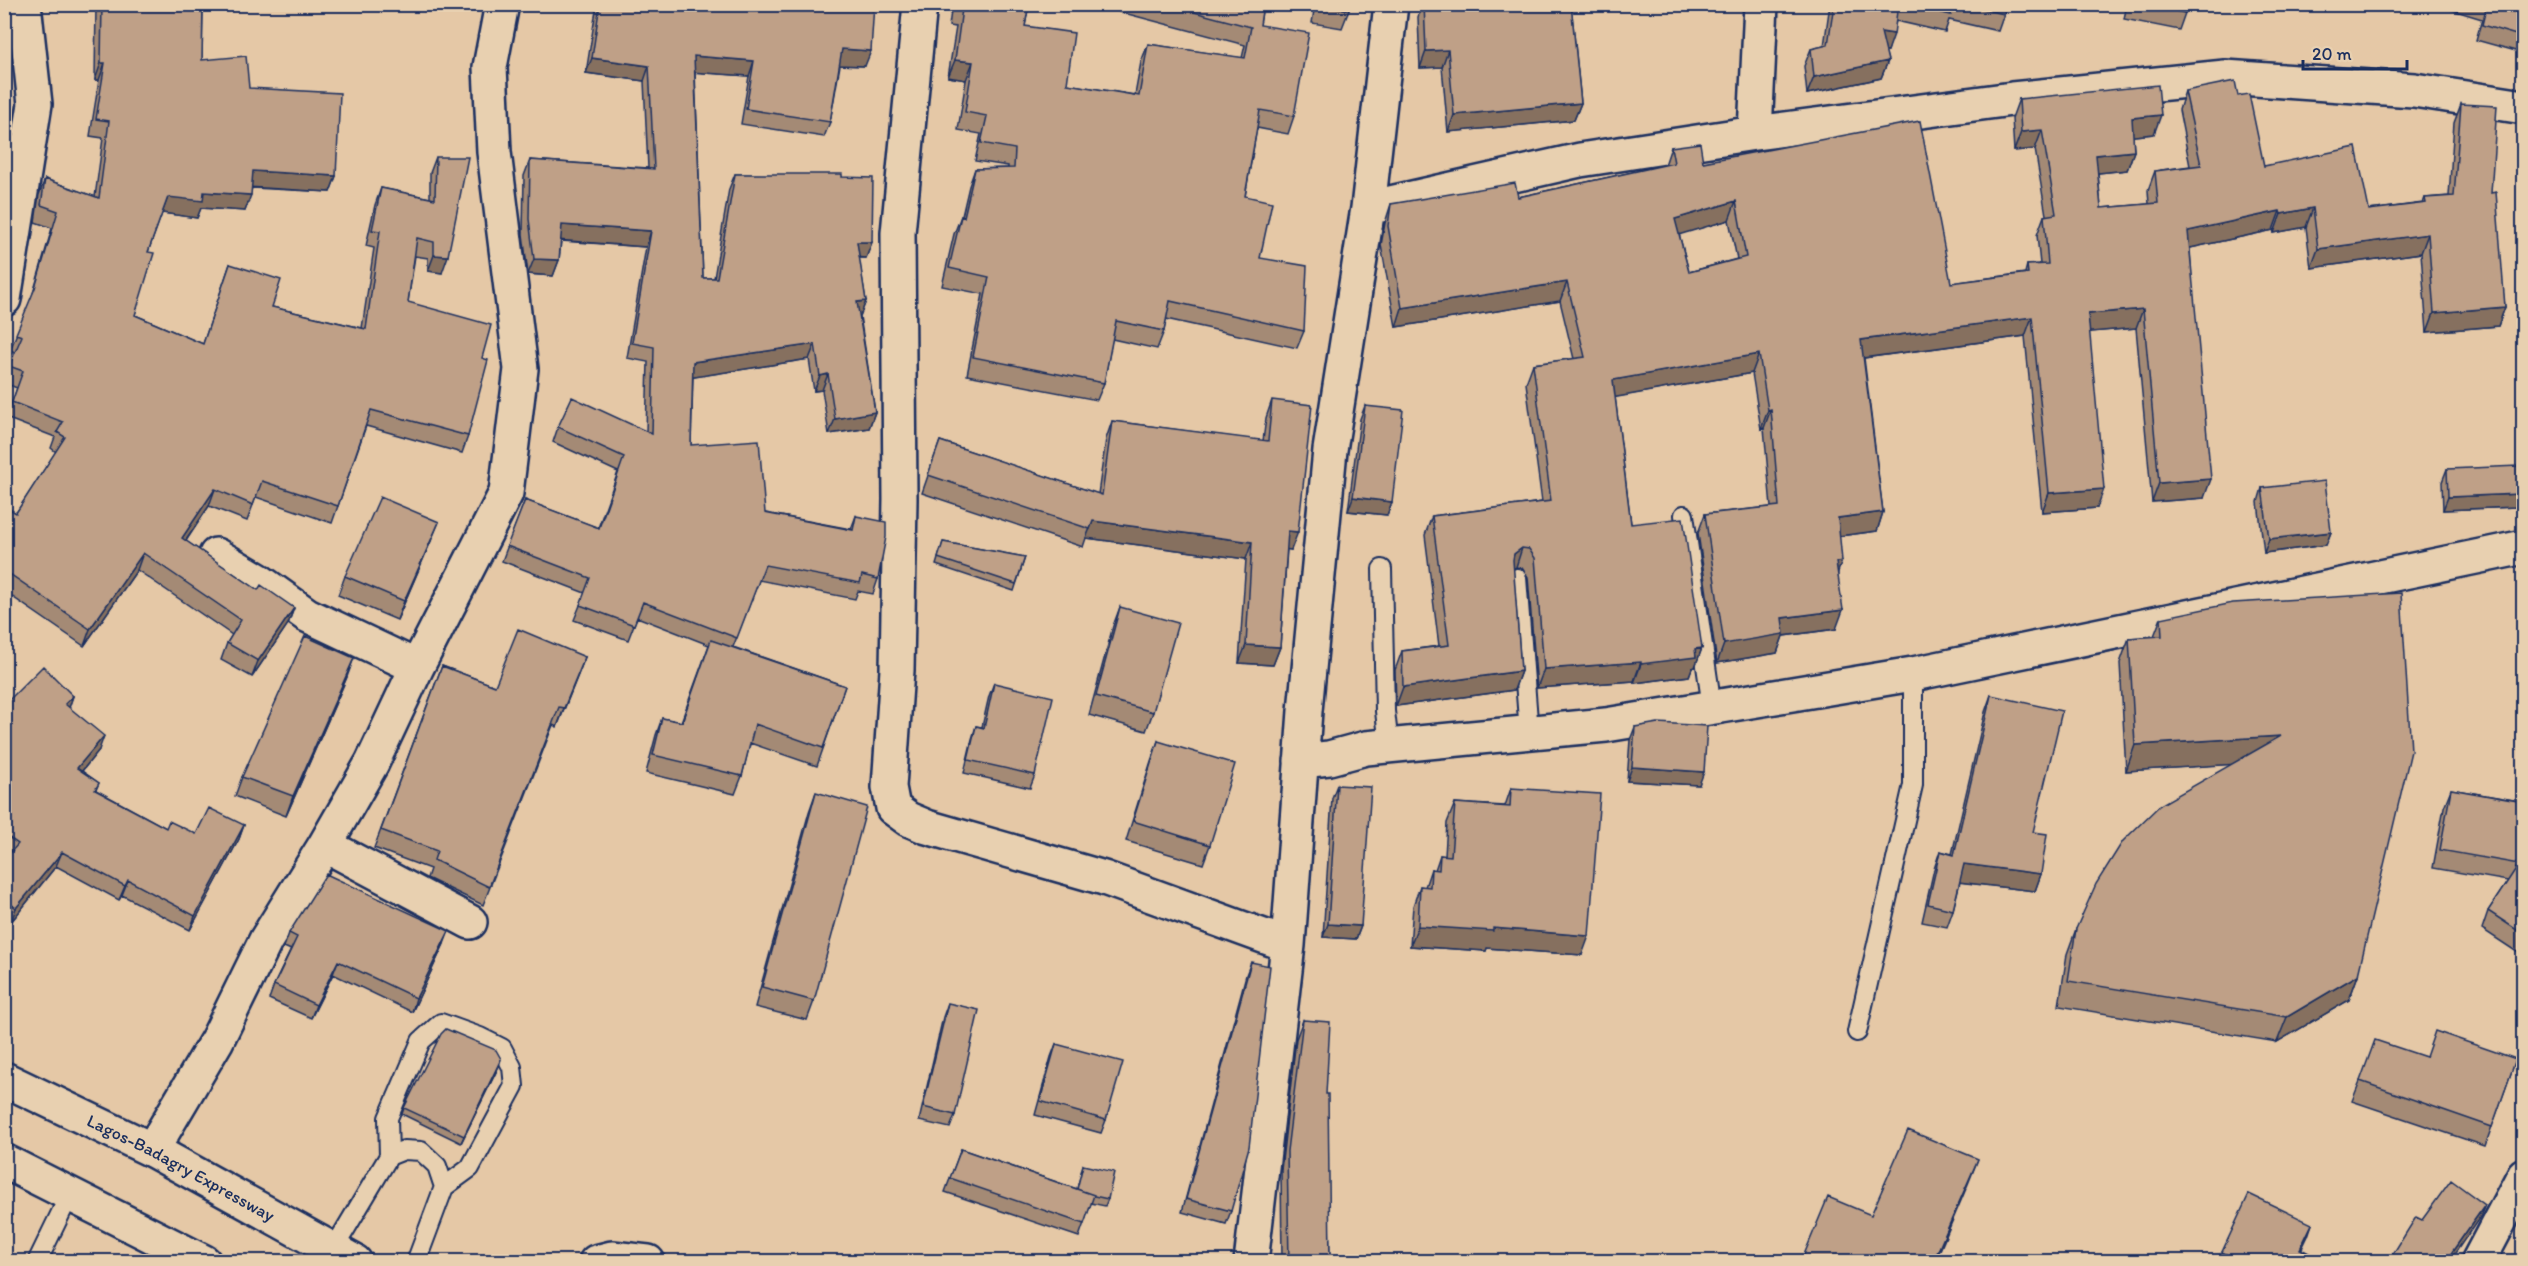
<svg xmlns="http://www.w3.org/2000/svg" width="2528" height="1266" font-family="Itim,sans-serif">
<rect width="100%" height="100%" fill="#e5c8a6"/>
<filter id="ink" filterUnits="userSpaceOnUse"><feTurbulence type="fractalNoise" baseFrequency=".0167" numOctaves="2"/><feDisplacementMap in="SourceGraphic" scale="12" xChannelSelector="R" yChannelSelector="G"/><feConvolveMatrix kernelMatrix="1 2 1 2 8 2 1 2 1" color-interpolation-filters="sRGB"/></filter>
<g filter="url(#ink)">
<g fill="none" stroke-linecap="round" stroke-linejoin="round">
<!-- lane casing -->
<g stroke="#1b2f5e" stroke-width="22">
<path id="lane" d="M1684 515 1712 707
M1382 569 1385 711 1389 746
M1517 578 1529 733
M1857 1032 1913 785V674
M389 1156 388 1118 421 1041 441 1023 480 1037 502 1048 512 1067 514 1086 470 1168 444 1187
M333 1250 389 1156 404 1150 421 1151 437 1166 444 1187 416 1262
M37 1262 70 1194"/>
</g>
<!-- street casing -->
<g stroke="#1b2f5e" stroke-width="38">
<path id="street" d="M920 4 898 233 900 499 897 670 889 787 893 808 908 819 927 827 1104 878 1288 945
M1755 133 1761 4
M1368 208 1580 160 1755 133 2012 99 2225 77 2414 90 2524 107
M4 299 35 104 24 4
M216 555 258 580 307 615 417 667
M1301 761 1329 758 1366 748 1606 725 1913 674 2524 547
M470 922 325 845 372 763 417 667 506 493 521 369 494 152 490 67 502 4
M152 1150 217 1040 266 940 325 845
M1251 1262 1288 945 1305 711 1330 450 1368 208 1391 4
M2478 1262 2524 1175"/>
</g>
<!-- primary casing -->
<g stroke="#1b2f5e" stroke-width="38">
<path id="primary" d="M596 1262 612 1258 648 1262"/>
</g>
<!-- highway casing -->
<g stroke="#1b2f5e" stroke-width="38">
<g id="highway">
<path id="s1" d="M4 1079 152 1150 355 1262"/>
<path d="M4 1161 204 1262"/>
</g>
</g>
<!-- lane -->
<use href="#lane" stroke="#e8d0b0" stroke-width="18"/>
<!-- street -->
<use href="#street" stroke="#e8d0b0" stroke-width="33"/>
<!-- primary -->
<use href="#primary" stroke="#e8d0b0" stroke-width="33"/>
<!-- highway -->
<use href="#highway" stroke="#e8d0b0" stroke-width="33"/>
</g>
<!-- wall -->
<path fill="#a48a74" stroke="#1b2f5e" stroke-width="1.5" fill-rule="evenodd" d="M96 4H203L202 60 249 88 336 176 330 192 252 188 245 211 201 208 197 218 162 213 148 252 135 315 203 344 230 264 272 307 362 328 374 248 366 246 375 205 381 188 430 198V173L436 157 442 273 428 271V258L415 256 408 302 482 358 468 436 462 453 366 426 332 523 256 497 247 521 209 506 186 541 258 590 294 608 288 624 252 677 221 660 227 643 232 635 137 570 84 646 4 591V506L16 513 56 452 51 448 55 437 6 418 17 388 4 383V379L15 352 10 350 32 297 52 228 35 222 39 195 45 179 95 197 103 138 90 136 99 80H95Z
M597 4H874L865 66 840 65 830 122 824 137 741 124 749 76 695 72 703 278H714L729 189 735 174 842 177 872 242 866 258H859L866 301 860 316 875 412 869 428 829 434 822 390 814 391 809 359 693 377 691 445 765 513 851 529 856 516 878 579 873 594 858 591 855 599 759 580 733 647 845 686 817 766 750 743 742 776 735 794 646 773 656 735 662 718 681 722 709 645 637 617 628 640 574 620 585 593 502 561 525 500 598 528 618 472 553 442 558 427 646 431 648 362 627 358 646 247 561 241 559 260 553 276 528 274 523 234 524 176 530 160 648 168 644 81 586 73Z
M952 4H1029L1025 26 1067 84 1135 95 1141 62 1148 44 1242 58 1245 45 1090 4H1263L1260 25 1294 116 1288 134 1257 128 1245 196 1260 258 1304 331 1297 348 1166 319 1164 331 1157 349 1112 339 1104 383 1097 400 967 375 983 294 942 286 954 234 961 216H962L969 186 975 169 1008 168V166L975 161 981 134 958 130 966 80 948 77 956 27 949 26Z
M1315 4H1350L1349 10 1342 28 1312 23Z
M1422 4H1571L1581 103 1574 120 1448 132 1442 67 1420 68 1418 17Z
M1830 4H2006L2004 14 1998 31 1949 20 1945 32 1896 21 1888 51H1885L1888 61 1881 78 1807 94 1804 66 1811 49 1824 46Z
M2127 4H2187L2185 13 2179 30 2124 19Z
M2433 4H2523V53L2476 40 2482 19Z
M2185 91 2238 96 2264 166 2369 210 2423 203 2425 198 2449 196 2454 123 2461 104 2491 193 2505 307 2498 326 2427 332 2421 253 2311 268 2306 227 2274 233 2273 230 2190 248 2204 498 2152 502 2136 328 2089 332 2097 508 2042 512 2025 336 1864 358 1883 512 1877 531 1839 536 1836 629 1783 636 1777 653 1717 663 1698 533 1705 514 1771 507 1764 428 1761 429 1752 373 1615 397 1631 524 1702 648 1695 667 1692 668 1689 676 1634 683V681L1537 688 1528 577 1522 568 1516 567 1513 568 1521 671 1514 690 1396 706 1395 670 1402 651 1439 646 1425 535 1432 516 1542 502 1526 383 1533 364 1574 359 1560 301 1396 327 1381 245 1385 223 1391 204 1518 197 1665 165 1671 147 1951 283 2025 273 2027 265 2040 264 2037 235 2044 216 2046 215 2035 149 2014 151 2012 118 2019 99 2154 134 2133 136 2134 151 2127 170 2098 173 2101 208 2149 204 2148 190 2155 171 2190 166 2179 110ZM1729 220 1737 259 1689 272 1679 234Z
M1272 400 1291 550 1287 549 1280 647 1273 665 1239 663 1246 559 1086 538 1083 547 922 493 940 441 1098 494 1106 439 1112 421 1263 441 1266 418Z
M1365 406 1392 502 1387 515 1348 511 1360 419Z
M2523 406V451L2520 415Z
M2447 469 2520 494 2516 507 2443 510 2442 482Z
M2262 488 2331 532 2326 545 2264 553 2258 502Z
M431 541 397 620 338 595 345 576Z
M943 542 1025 557 1014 591 936 565Z
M1120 607 1153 712 1146 731 1089 715 1113 626Z
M2161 618 2358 975 2349 1000 2277 1042 2059 1006 2067 954 2076 929 2232 764 2126 771 2120 663 2129 638 2154 636Z
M585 657 557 727 553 725 483 905 427 878 430 869 374 848 442 666 495 686Z
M347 677 286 816 235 796 242 777Z
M994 683 1035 775 1030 788 964 773 972 739 976 726 982 727 989 696Z
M1991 695 2033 832 2041 874 2035 891 1960 882 1953 910 1947 927 1922 922 1934 869 1940 851 1952 854 1985 712Z
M73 696 69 707 99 750 82 771 99 783 96 790 166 828 196 834 244 825 239 839 190 930 122 895 119 900 56 866 11 922 4 917V860L9 855 4 852V705Z
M1635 727 1699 785 1627 781 1630 740Z
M1158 741 1210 845 1203 864 1126 841 1151 761Z
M2523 747V956L2482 929 2488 911 2508 881 2433 868 2444 807 2451 789 2520 801Z
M1337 785 1361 926 1356 939 1323 937 1332 798Z
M1511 788 1582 955 1487 948 1486 951 1410 946 1413 906 1420 886 1425 887 1431 869 1435 870 1440 855 1445 856 1447 823 1455 803 1505 806Z
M816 792 814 1001 807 1020 755 1007 809 812Z
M289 933 444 944 412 1012 333 974 311 1018 269 999 274 985 291 950 284 947Z
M1251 962 1231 1211 1226 1224 1182 1212 1246 975Z
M948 1003 955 1115 950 1128 919 1121 943 1017Z
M1303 1020 1326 1094 1330 1262H1282L1281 1170 1296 1039Z
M1056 1044 1106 1120 1101 1133 1035 1115 1051 1057Z
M2426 1057 2516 1059 2485 1146 2352 1101 2360 1081Z
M499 1066 461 1143 402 1114 404 1108Z
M961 1149 1077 1189 1083 1165 1108 1199 1105 1206 1091 1203 1079 1237 945 1192Z
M2312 1224 2301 1249 2326 1262H2218L2222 1252Z"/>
<!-- shaded-wall -->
<path fill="#86705e" stroke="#1b2f5e" stroke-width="1.5" d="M1881 32 1894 34 1888 51 1874 49Z
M842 49 871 51 865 66 837 65Z
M1448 50 1442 67 1420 68 1426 51Z
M694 56 754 61 749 76 689 72Z
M592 58 649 66 644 81 586 73Z
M955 60 973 62 966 80 948 77Z
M1888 61 1881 78 1807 94 1814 77Z
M101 63H105L99 80H95Z
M1581 103 1574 120 1448 132 1454 115Z
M2161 115 2154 134 2125 137 2132 118Z
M2042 130 2035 149 2014 151 2021 132Z
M2134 151 2127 170 2089 174 2096 155Z
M253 171 336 176 330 192 247 187Z
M204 192 251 195 245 211 201 208 197 218 162 213 168 197Z
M1736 201 1729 220 1668 238 1675 219Z
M2313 208 2306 227 2274 233 2281 214Z
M2280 211 2273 230 2181 250 2188 231Z
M562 225 651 231 646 247 556 240Z
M2428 234 2421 253 2311 268 2318 249Z
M857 242H872L866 258 852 257Z
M434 255 448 256 442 273 428 271Z
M534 259 559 260 553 276 528 274Z
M1567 282 1560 301 1396 327 1402 308Z
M866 301 860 316 852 318 857 302Z
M2505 307 2498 326 2427 332 2434 313Z
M2143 309 2136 328 2081 333 2088 314Z
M2032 317 2025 336 1855 359 1861 340Z
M815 344 809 359 688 378 693 362Z
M1759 354 1752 373 1606 399 1613 380Z
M828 374 822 390 814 391 820 376Z
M1771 409 1764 428 1761 429 1768 410Z
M875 412 869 428 829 434 835 419Z
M2211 479 2204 498 2152 502 2159 483Z
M215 489 209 506 176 555 182 538Z
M2104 489 2097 508 2042 512 2049 493Z
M2520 494 2516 507 2443 510 2448 497Z
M1353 497 1392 502 1387 515 1348 511Z
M1883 512 1877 531 1831 537 1838 518Z
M1093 521 1252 542 1246 559 1086 538Z
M439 522 431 541 397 620 404 601Z
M1288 531 1298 532 1291 550 1282 549Z
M2331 532 2326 545 2264 553 2269 539Z
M1522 548 1516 567 1507 573 1514 554Z
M143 553 137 570 84 646 90 629Z
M1842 561 1835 580 1836 562Z
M294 608 288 624 252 677 258 661Z
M1843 610 1836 629 1783 636 1777 653 1717 663 1724 644 1782 618Z
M1246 645 1280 647 1273 665 1239 663Z
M1702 648 1695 667 1692 668 1689 676 1634 683 1641 664Z
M585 657 578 675 557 727 564 708Z
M354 658 347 677 286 816 293 796Z
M1641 662 1634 681 1537 688 1544 669Z
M1521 671 1514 690 1396 706 1403 687Z
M73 696 68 711 65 704Z
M104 736 99 750 72 783 77 768Z
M2281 736 2271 762 2126 771 2135 745Z
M1632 767 1704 772 1699 785 1627 781Z
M244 825 239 839 190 930 195 916Z
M62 852 56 866 11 922 16 908Z
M1964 864 2041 874 2035 891 1958 882Z
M128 880 122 895 119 900 125 886Z
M1328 924 1361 926 1356 939 1323 937Z
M1418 926 1493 928 1589 936 1582 955 1487 948 1486 951 1410 946Z
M449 931 444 944 412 1012 416 998Z
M338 961 333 974 311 1018 316 1005Z
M2358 975 2349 1000 2277 1042 2287 1017Z
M501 1059 499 1066 461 1143 464 1136Z
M1978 1159 1968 1184 1935 1262H1933Z
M2485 1205 2480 1217 2449 1262H2445Z
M2312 1224 2308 1236 2296 1261 2300 1249Z"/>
<!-- building -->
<path fill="#bfa087" stroke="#1b2f5e" stroke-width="1.5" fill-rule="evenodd" d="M102 4H203L202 60 246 56 249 88 340 93 336 176 253 171 251 195 204 192 203 201 168 197 148 252 154 253 135 315 203 344 230 264 281 280 272 307 366 329 380 231 372 230 381 188 435 199 436 157H468L448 256 434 255V242L417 238 408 302 491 325 482 358 488 360 468 436 371 410 338 506 262 481 253 505 215 489 182 538 258 590 261 585 294 608 258 661 227 643 241 620 143 553 90 629 4 570V506L16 513 65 437 57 432 63 422 12 402 23 371 9 366 22 336 16 334 35 288 58 211 41 205 45 179 99 198 109 121 96 119 105 63H101Z
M600 4H874L871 51 842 49 830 122 746 109 754 61 694 56 703 278H717L735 174H842V177L873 178 872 242H857L866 301 857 302 875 412 835 419 828 374 820 376 815 344 693 362 691 445 759 440 765 513 853 530 856 516 886 522V537L878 579 862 575 860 583 765 565 737 638 643 602 634 625 580 605 590 578 507 546 525 500 599 528 624 457 558 427 572 397 652 434 654 347 632 343 651 231 562 225 559 260 534 259 529 219 530 160 654 169 649 66 592 58Z
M956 4H1029L1025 26 1074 33 1067 84 1139 96 1148 44 1245 58 1251 27 1164 4H1263L1260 25 1309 33 1294 116 1260 110 1245 196 1272 202 1260 258 1307 266 1304 331 1170 301 1164 331 1116 321 1104 383 973 357 989 277 949 268 961 216 964 217 975 169 1014 168 1015 149 981 143 987 116 965 112 973 62 955 60 962 9 955 8Z
M1319 4H1350L1349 10Z
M1424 4H1571L1581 103 1454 115 1448 50 1426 51Z
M1834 4H1898L1894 34 1881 32 1888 61 1814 77 1811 49 1828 45Z
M1904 4H1953L1951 15Z
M1962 4H2006L2004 14Z
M2142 4H2187L2185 13Z
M2523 4V37L2482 25 2487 4Z
M2235 81 2238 96 2249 94 2264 166 2356 147 2369 210 2426 203 2425 198 2454 196 2461 104 2497 106 2491 193 2496 192 2505 307 2434 313 2428 234 2318 249 2313 208 2281 214 2280 211 2188 231 2211 479 2159 483 2143 309 2088 314 2104 489 2049 493 2032 317 1861 340 1883 512 1838 518 1842 561 1836 562 1843 610 1782 618 1784 634 1724 644 1705 514 1779 506 1771 409 1768 410 1759 354 1613 380 1631 524 1683 518 1702 648 1695 649 1696 657 1641 664V662L1544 669 1535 558 1529 549 1522 548 1514 554 1513 560 1521 671 1403 687 1402 651 1449 645 1432 516 1551 501 1533 364 1585 357 1567 282 1402 308 1388 226 1391 204 1515 183 1518 197 1674 163 1671 147 1700 143 1703 162 1920 121 1951 283 2028 273 2027 265 2048 264 2044 216 2056 214 2042 130 2021 132 2019 99 2158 85 2161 115 2132 118 2134 151 2096 155 2101 208 2158 203 2155 171 2201 165 2185 91ZM1736 201 1746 257 1689 272 1675 219Z
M1272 400 1312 405 1298 532 1288 531 1280 647 1246 645 1252 542 1093 521 1090 529 928 475 940 441 1102 495 1112 421 1268 441Z
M1365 406 1403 410 1392 502 1353 497Z
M2519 466 2520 494 2448 497 2447 469Z
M2325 481 2331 532 2269 539 2262 488Z
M380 497 439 522 404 601 345 576Z
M943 542 1025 557 1016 584 938 558Z
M2401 593 2411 751 2358 975 2287 1017 2068 981 2076 929 2096 884 2123 841 2160 805 2281 736 2135 745 2129 638 2162 636 2161 618 2233 603Z
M1120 607 1178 623 1153 712 1096 696Z
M518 629 585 657 564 708 559 707 489 887 434 860 437 851 381 830 442 666 495 686Z
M305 636 354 658 293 796 242 777Z
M711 640 845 686 823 748 755 724 742 776 653 755 662 718 682 722Z
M43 666 73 696 65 704 104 736 77 768 99 783 95 790 166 828 169 821 196 834 209 808 244 825 195 916 128 880 125 886 62 852 16 908 4 898V860L18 844 4 834V705Z
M994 683 1053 697 1035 775 968 760 976 726 984 728Z
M1991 695 2062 711 2033 832 2047 834 2041 874 1964 864 1953 910 1928 904 1940 851 1954 855Z
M1658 723 1707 726 1704 772 1632 767 1635 727Z
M1158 741 1235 764 1210 845 1133 821Z
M1337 785 1371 787 1361 926 1328 924Z
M1511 788 1600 794 1589 936 1493 928V931L1418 926 1420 886 1430 887 1431 869 1439 870 1440 855 1451 856 1455 803 1510 807Z
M2451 789 2523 802V934L2488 911 2519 864 2440 850Z
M816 792 867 807 814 1001 762 987Z
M326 874 449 931 416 998 338 961 316 1005 274 985 297 937 289 933Z
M1251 962 1270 966 1249 1147 1231 1211 1186 1199Z
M948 1003 979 1010 955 1115 923 1107Z
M1303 1020 1330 1022 1326 1094H1328L1330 1262H1289L1287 1151Z
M446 1029 496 1050 501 1059 464 1136 404 1108 441 1034Z
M2435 1031 2516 1059 2492 1127 2360 1081 2375 1040 2426 1057Z
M1056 1044 1123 1062 1106 1120 1040 1101Z
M1908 1130 1978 1159 1933 1262H1801L1828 1197 1871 1215Z
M961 1149 1094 1195 1084 1224 950 1178Z
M1083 1165 1114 1172 1108 1199 1094 1196V1195L1077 1189Z
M2451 1180 2485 1205 2445 1262H2388L2416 1217 2422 1220Z
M2249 1194 2312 1224 2300 1249 2326 1262H2241L2222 1252Z
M2176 1258 2185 1262H2174Z"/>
</g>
<g text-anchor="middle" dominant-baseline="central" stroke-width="4.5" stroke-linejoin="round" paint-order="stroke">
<!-- street labels -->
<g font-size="18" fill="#1b2f5e" stroke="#e8d0b0">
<text stroke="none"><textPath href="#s1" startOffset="198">Lagos-Badagry Expressway</textPath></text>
</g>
</g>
<!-- margin -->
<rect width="2528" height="1266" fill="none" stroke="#e8d0b0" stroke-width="24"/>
<rect x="12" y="12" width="2504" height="1242" fill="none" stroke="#1b2f5e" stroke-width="2" filter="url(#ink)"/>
<!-- scale -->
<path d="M2303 60v9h104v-9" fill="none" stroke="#1b2f5e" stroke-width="3"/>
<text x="2312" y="60" font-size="18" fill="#1b2f5e" stroke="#e8d0b0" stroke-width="4.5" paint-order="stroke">20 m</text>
</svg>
